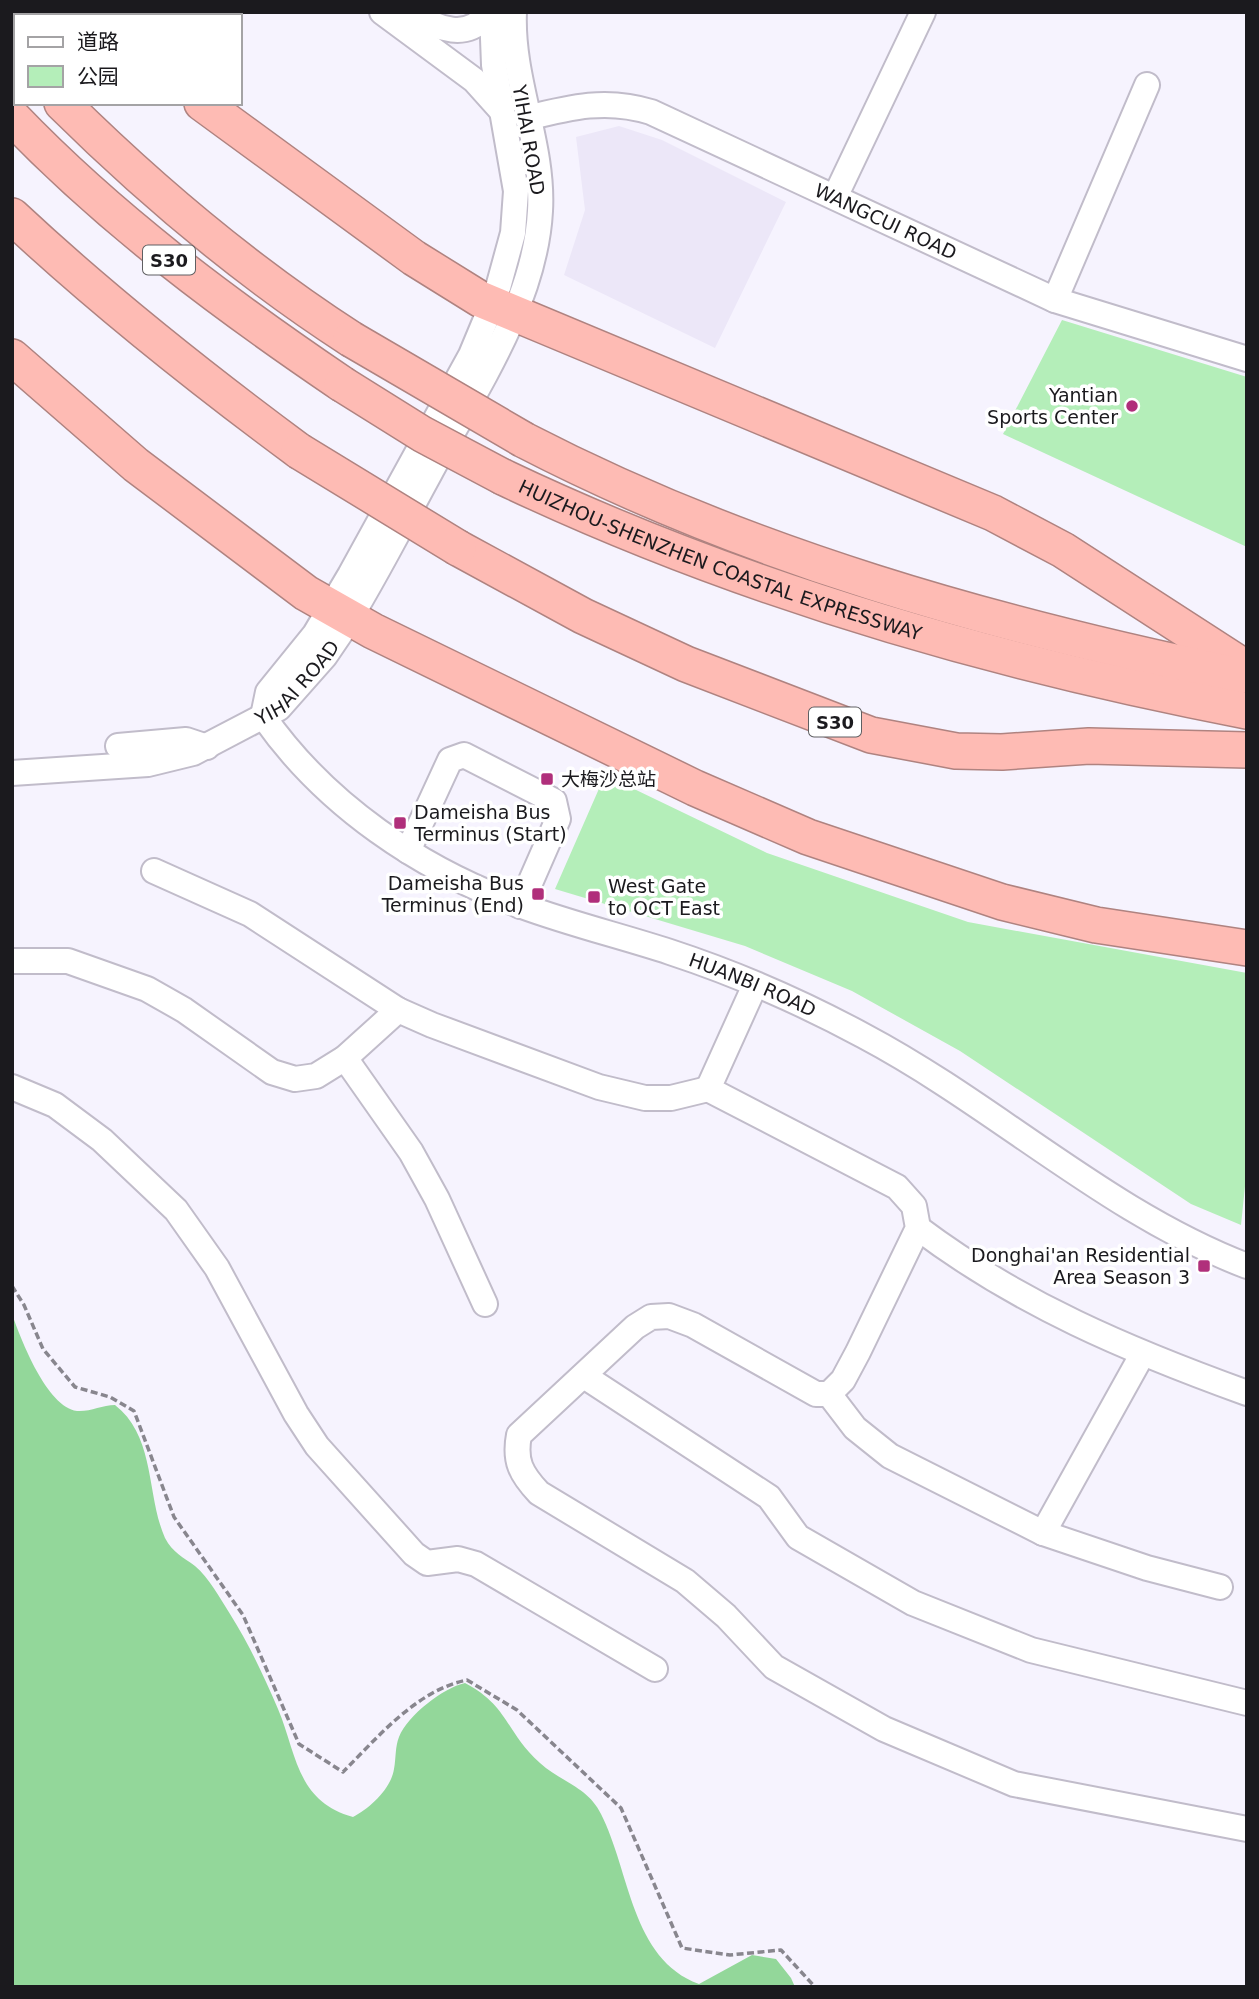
<svg xmlns="http://www.w3.org/2000/svg" width="1259" height="1999" font-family="'DejaVu Sans','Noto Sans SC',sans-serif">
<rect width="100%" height="100%" fill="#f6f3fe"/>
<!-- built -->
<path fill="#ece7f8" d="M619 126 662 140 786 202 715 348 564 275 585 210 576 137Z"/>
<!-- green -->
<path fill="#b4eeb9" d="M1062 320 1247 377V547L1003 434Z
M605 775 767 853 968 922 1247 973V1167L1241 1225 1191 1204 960 1051 852 991 745 946 555 889Z"/>
<!-- forest -->
<path fill="#93d79a" d="M12 1314C21 1340 47 1407 77 1411 90 1412 102 1405 115 1405 156 1437 146 1495 165 1538 173 1553 183 1557 195 1566 209 1578 220 1598 230 1614 249 1644 264 1676 278 1709 297 1754 296 1801 353 1817 370 1808 391 1789 394 1769 396 1758 395 1747 399 1737 408 1715 443 1688 465 1683 509 1706 506 1733 540 1763 561 1782 588 1787 601 1814 630 1871 631 1959 699 1984L752 1955 776 1959 791 1978 795 1987H12Z"/>
<g fill="none" stroke-linecap="round" stroke-linejoin="round">
<!-- minor casing -->
<g stroke="#c1bcca" stroke-width="28">
<g id="minor">
<path d="M382 12 474 80 500 109"/>
<path d="M413 12C435 29 470 42 488 12"/>
<path id="s1" d="M527 118C571 107 607 98 651 112L1055 300 1247 359"/>
<path d="M835 197 923 12"/>
<path d="M1055 300 1147 85"/>
<path id="s2" d="M263 716C325 805 421 870 522 906 571 924 621 936 670 952 737 974 803 1003 864 1036 996 1106 1108 1213 1247 1266"/>
<path d="M263 716 268 692 315 634 350 575 471 355 496 295 513 233 516 191 494 65 492 12"/>
<path d="M118 746 186 740 207 747"/>
<path id="s3" d="M12 773 148 764 193 753 279 708 325 656 342 631C374 580 401 526 430 473 473 393 535 305 540 211 544 144 511 80 514 12"/>
<path d="M408 851 450 760 464 755 554 801 558 819 520 906"/>
<path d="M154 871 250 914 398 1010 432 1025 599 1087 645 1098H671L708 1089"/>
<path d="M12 961H68L147 989 184 1010 272 1072 295 1079 316 1076 345 1058 398 1010"/>
<path d="M755 985 708 1089 897 1187 914 1206 918 1228 858 1352 843 1380 829 1394H816L693 1325 669 1316 651 1317 635 1327 519 1435C514 1461 521 1474 539 1493L685 1581 726 1616 774 1667 884 1729 1014 1784 1247 1829"/>
<path d="M345 1058 411 1152 437 1199 485 1304"/>
<path d="M12 1087 55 1105 102 1140 176 1210 217 1268 296 1414 317 1446 414 1554 427 1563 458 1559 476 1564 655 1669"/>
<path d="M918 1228C1019 1304 1128 1350 1247 1393"/>
<path d="M584 1376 769 1497 798 1537 913 1603 1031 1650 1247 1703"/>
<path d="M829 1394 855 1428 890 1456 1043 1533 1147 1568 1220 1587"/>
<path d="M1043 1533 1142 1355"/>
</g>
</g>
<!-- highway casing -->
<g stroke="#af8380" stroke-width="38">
<g id="highway">
<path d="M79 12 84 16"/>
<path d="M12 53 16 57"/>
<path d="M62 103C151 191 246 271 351 339"/>
<path d="M202 103 414 258 480 299 993 513 1063 550 1247 669"/>
<path d="M12 117C111 220 224 304 342 384"/>
<path d="M12 216C103 301 199 377 299 451"/>
<path d="M12 357 136 465 306 593 373 631 695 788 808 837 1002 902 1096 925 1247 948"/>
<path d="M524 440C748 556 993 625 1240 676"/>
<path id="s4" d="M503 477C738 589 991 662 1247 711"/>
<path d="M458 548 583 616 686 664 871 735 956 751 1002 752 1089 746 1247 750"/>
</g>
</g>
<!-- path -->
<path stroke="#88868e" stroke-width="3.5" stroke-dasharray="7 3.5" stroke-linecap="butt" d="M12 1286 24 1305 43 1349 75 1387 110 1397 134 1411 174 1517 243 1615 299 1744 343 1772C378 1737 417 1690 467 1680L517 1710 621 1808 682 1948 730 1955 781 1950 815 1987"/>
<!-- minor -->
<use href="#minor" stroke="#fff" stroke-width="24"/>
<!-- highway -->
<use href="#highway" stroke="#febbb4" stroke-width="35"/>
<!-- highway-bridge casing -->
<g stroke="#af8380" stroke-width="38" stroke-linecap="butt">
<path id="highway-bridge" d="M351 339 524 440
M342 384 422 434 503 477
M299 451 458 548"/>
</g>
<!-- highway-bridge -->
<use href="#highway-bridge" stroke="#febbb4" stroke-width="35"/>
</g>
<!-- markers -->
<g fill="#b02f7b" stroke="#fff" stroke-width="2.5">
<circle cx="1132" cy="406" r="7"/>
<rect x="540" y="772" width="14" height="14" rx="3.5"/>
<rect x="393" y="816" width="14" height="14" rx="3.5"/>
<rect x="531" y="887" width="14" height="14" rx="3.5"/>
<rect x="587" y="890" width="14" height="14" rx="3.5"/>
<rect x="1197" y="1259" width="14" height="14" rx="3.5"/>
</g>
<g text-anchor="middle" dominant-baseline="central" stroke-width="7" stroke-linejoin="round" paint-order="stroke">
<!-- shield labels -->
<g fill="#fff" stroke="#5f5f62" stroke-width="2">
<rect x="143" y="245.5" width="52" height="29" rx="5"/>
<rect x="809" y="707.5" width="52" height="29" rx="5"/>
</g>
<g font-size="18" font-weight="bold" fill="#1b1a1e">
<text x="169" y="260">S30</text>
<text x="835" y="722">S30</text>
</g>
<!-- street labels -->
<g font-size="19" fill="#1b1a1e" stroke="#fff">
<text transform="translate(529 140) rotate(80)">YIHAI ROAD</text>
<text stroke="none"><textPath href="#s1" startOffset="385">WANGCUI ROAD</textPath></text>
<text stroke="none"><textPath href="#s4" startOffset="233">HUIZHOU-SHENZHEN COASTAL EXPRESSWAY</textPath></text>
<text stroke="none"><textPath href="#s3" startOffset="310">YIHAI ROAD</textPath></text>
<text stroke="none"><textPath href="#s2" startOffset="570">HUANBI ROAD</textPath></text>
</g>
<!-- poi labels -->
<g font-size="19" fill="#1b1a1e" stroke="#fff" text-anchor="end">
<text x="1118" y="395">Yantian<tspan x="1118" dy="22">Sports Center</tspan></text>
<text x="561" y="779" text-anchor="start">大梅沙总站</text>
<text x="414" y="812" text-anchor="start">Dameisha Bus<tspan x="414" dy="22">Terminus (Start)</tspan></text>
<text x="524" y="883">Dameisha Bus<tspan x="524" dy="22">Terminus (End)</tspan></text>
<text x="608" y="886" text-anchor="start">West Gate<tspan x="608" dy="22">to OCT East</tspan></text>
<text x="1190" y="1255">Donghai'an Residential<tspan x="1190" dy="22">Area Season 3</tspan></text>
</g>
</g>
<!-- border -->
<rect width="1259" height="1999" fill="none" stroke="#1b1a1e" stroke-width="28"/>
<!-- legend -->
<rect x="14" y="14" width="228" height="91" fill="#ffffff" stroke="#a4a3a5" stroke-width="2"/>
<rect x="28" y="37" width="35" height="10" fill="#ffffff" stroke="#a4a3a5" stroke-width="2"/>
<text x="77" y="49" font-size="21" fill="#1b1a1e">道路</text>
<rect x="28" y="66" width="35" height="21" fill="#b4eeb9" stroke="#a4a3a5" stroke-width="2"/>
<text x="77" y="84" font-size="21" fill="#1b1a1e">公园</text>
</svg>
